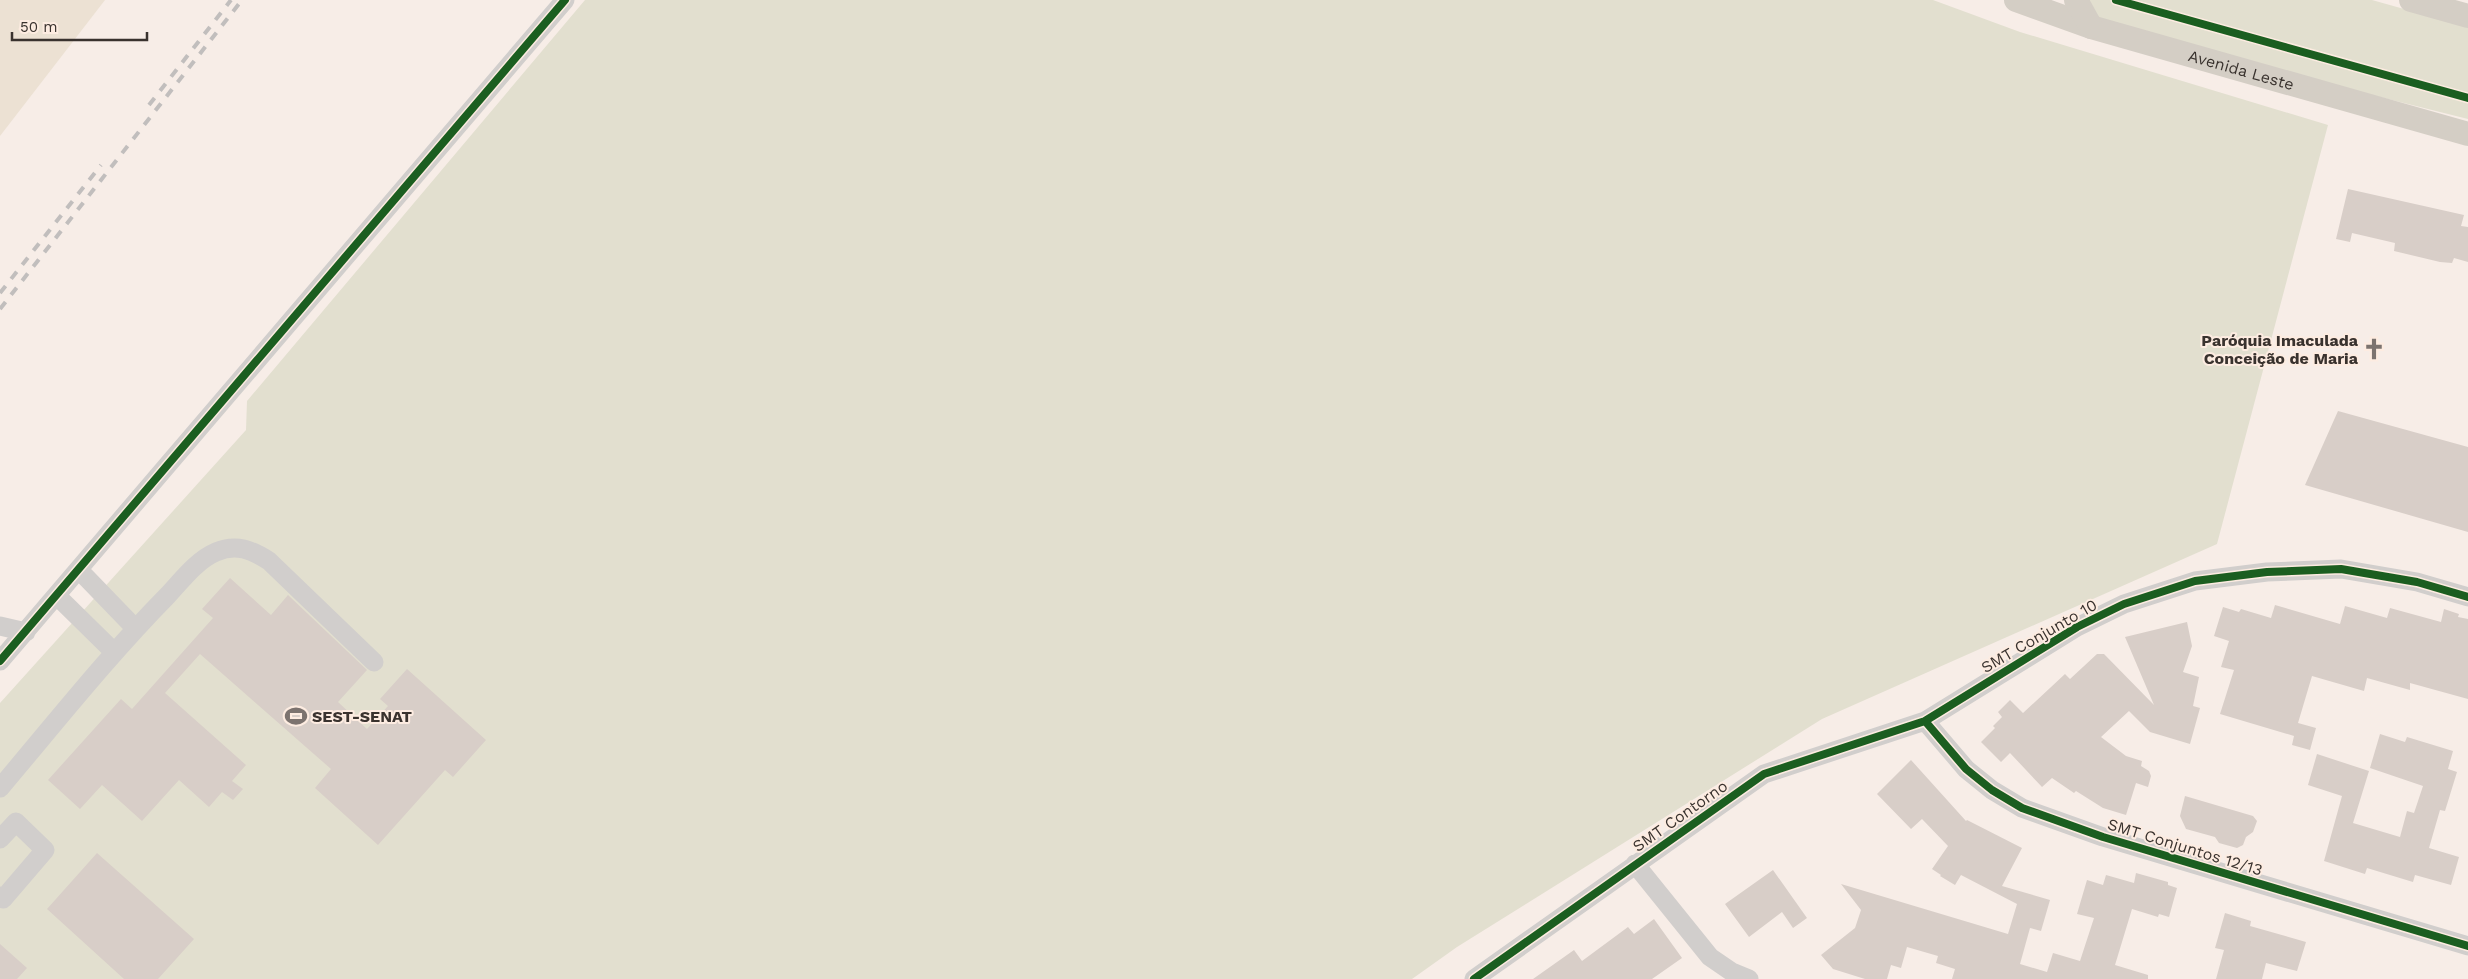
<svg xmlns="http://www.w3.org/2000/svg" width="2468" height="979" font-family="'Work Sans',sans-serif">
<rect width="100%" height="100%" fill="#f7ede7"/>
<!-- education -->
<path fill="#ece1d3" d="M0 0H105L0 136Z"/>
<!-- green -->
<path fill="#e2dfcf" d="M585 0H1933L2020 32 2328 125 2217 544 1822 719 1457 947 1412 979H0V703L246 430 247 401Z
M2070 0H2372L2468 27V119L2089 24Z"/>
<!-- building -->
<path fill="#d8cec8" d="M2348 189 2464 215 2461 226 2468 227V262L2454 258 2452 263 2440 262 2394 251 2395 243 2352 233 2350 242 2336 239Z
M2338 411 2468 447V532L2305 485Z
M230 578 271 615 288 595 367 670 338 702 367 729 388 706 380 699 407 669 486 740 453 777 445 770 378 845 315 788 331 769 200 654 165 693 246 765 232 781 243 789 233 800 222 792 209 807 179 780 142 821 102 785 80 809 48 780 121 699 132 709 213 618 202 609Z
M2275 605 2340 624 2345 606 2387 618 2390 608 2441 622 2444 609 2459 614 2458 617 2468 619V699L2410 683V690L2367 678 2364 691 2312 676 2298 723 2316 728 2310 750 2292 745 2294 736 2220 714 2234 670 2221 667 2229 641 2214 636 2223 607 2239 612 2241 609 2271 618Z
M2187 622 2192 646 2183 672 2199 677 2193 706 2200 708 2190 744 2150 732 2129 711 2101 737 2126 756 2142 761 2141 766 2149 771 2151 776 2148 787 2136 783 2126 815 2103 808 2076 791 2074 793 2052 778 2042 787 2010 753 2001 762 1981 742 1995 728 1993 726 2002 717 1998 712 2010 700 2023 713 2065 674 2070 679 2097 654H2104L2154 705 2125 637Z
M2380 734 2405 742 2407 737 2453 751 2448 769 2457 772 2445 811 2440 810 2429 848 2459 857 2451 885 2415 875 2413 882 2367 868 2365 874 2324 861 2342 796 2308 785 2317 754 2369 771 2353 823 2400 837 2407 811 2414 813 2423 786 2370 768Z
M1911 760 1966 821 1967 820 2022 848 2002 886 2050 900 2041 931 2030 928 2020 964 2047 972 2053 953 2080 961 2094 918 2077 914 2087 880 2103 885 2106 875 2134 883 2136 873 2168 882V885L2177 888 2169 917 2159 914 2158 917 2132 909 2115 965 2148 975V979H1952L1955 969 1936 963 1938 956 1907 947 1901 968 1891 965 1887 979H1865L1833 969 1821 955 1855 928 1861 910 1841 884 2008 934 2017 904 1961 875 1955 885 1940 876 1941 875 1932 869 1948 846 1922 819 1911 829 1877 794Z
M2185 796 2253 816 2257 821 2253 832 2246 837 2243 845 2237 848 2219 843 2215 837 2186 829 2180 816Z
M97 853 194 939 158 979H124L47 909Z
M1773 870 1807 918 1793 928 1782 912 1749 937 1725 904Z
M2225 913 2251 921 2250 926 2306 942 2297 971 2266 963 2262 979H2216L2224 950 2215 948Z
M1654 919 1682 958 1652 979H1533L1574 950 1582 961 1628 927 1634 934Z
M0 944 27 968 17 979H0Z"/>
<g fill="none" stroke-linecap="round" stroke-linejoin="round">
<!-- minor -->
<path stroke="#d1cecc" stroke-width="19" d="M79 570 135 628
M57 596 114 652
M0 626 26 632
M0 661 565 0
M1925 721 1966 769 1992 790 2022 808 2103 837 2468 946
M0 788C55 723 108 656 168 595 182 580 197 560 216 552 236 543 252 550 269 561L374 662
M0 839 16 822 45 850 3 899 0 896
M1635 864 1710 957 1732 972 1749 979
M1474 979 1764 774 1925 721 2077 627 2124 604 2195 581 2267 572 2341 569 2417 582 2468 597"/>
<!-- major -->
<g stroke="#d4cec5" stroke-width="24">
<path id="s1" d="M2016 0 2091 27 2468 134"/>
<path d="M2076 0 2091 27"/>
<path d="M2411 0 2468 16"/>
</g>
<!-- rail -->
<path stroke="#c1bebd" stroke-width="4" stroke-dasharray="9 9" stroke-linecap="butt" d="M149 105 231 0
M0 293 101 165
M0 309 242 0"/>
<!-- cycleway casing -->
<g stroke="#fdece1" stroke-width="11">
<path id="cycleway" d="M2116 0 2468 98
M0 661 565 0
M1925 721 1966 769 1992 790 2022 808 2103 837 2468 946
M1474 979 1764 774 1925 721 2077 627 2124 604 2195 581 2267 572 2341 569 2417 582 2468 597"/>
</g>
<!-- cycleway -->
<use href="#cycleway" stroke="#1b5e20" stroke-width="8"/>
</g>
<!-- icons -->
<defs>
<g id="church-bare" transform="scale(1.725)"><path d="M-1.2-6h2.4v3.5h3.3v2.4h-3.3V6h-2.4V-.1h-3.3v-2.4h3.3Z" fill="#7c736f" stroke="#fdece1" stroke-width="2.5" paint-order="stroke"/></g>
<g id="stadium-bare" transform="scale(1.725)"><path d="M0-5a6.5 5 0 1 0 0 10a6.5 5 0 1 0 0-10ZM-3.5-1.8h7v3.6h-7Z" fill="#7c736f" stroke="#fdece1" stroke-width="2.5" paint-order="stroke"/></g>
</defs>
<g fill-rule="evenodd">
<use href="#church-bare" x="2374" y="349"/>
<use href="#stadium-bare" x="296" y="716"/>
</g>
<g text-anchor="middle" dominant-baseline="central" stroke-width="4" stroke-linejoin="round" paint-order="stroke">
<!-- street labels -->
<g font-size="16" fill="#39322e" stroke="#fdece1">
<text stroke="none"><textPath href="#s1" startOffset="236">Avenida Leste</textPath></text>
<text transform="translate(2039 636) rotate(-30)">SMT Conjunto 10</text>
<text transform="translate(1680 816) rotate(-35)">SMT Contorno</text>
<text transform="translate(2185 847) rotate(17)">SMT Conjuntos 12/13</text>
</g>
<!-- poi labels -->
<g font-size="16" font-weight="bold" fill="#39322e" stroke="#fdece1" text-anchor="end">
<text x="2358" y="340">Paróquia Imaculada<tspan x="2358" dy="18">Conceição de Maria</tspan></text>
<text x="312" y="716" text-anchor="start">SEST-SENAT</text>
</g>
</g>
<!-- scale -->
<path d="M12 32v8h135v-8" fill="none" stroke="#39322e" stroke-width="2.5"/>
<text x="20" y="32" font-size="15" fill="#39322e" stroke="#fdece1" stroke-width="4" paint-order="stroke">50 m</text>
</svg>
